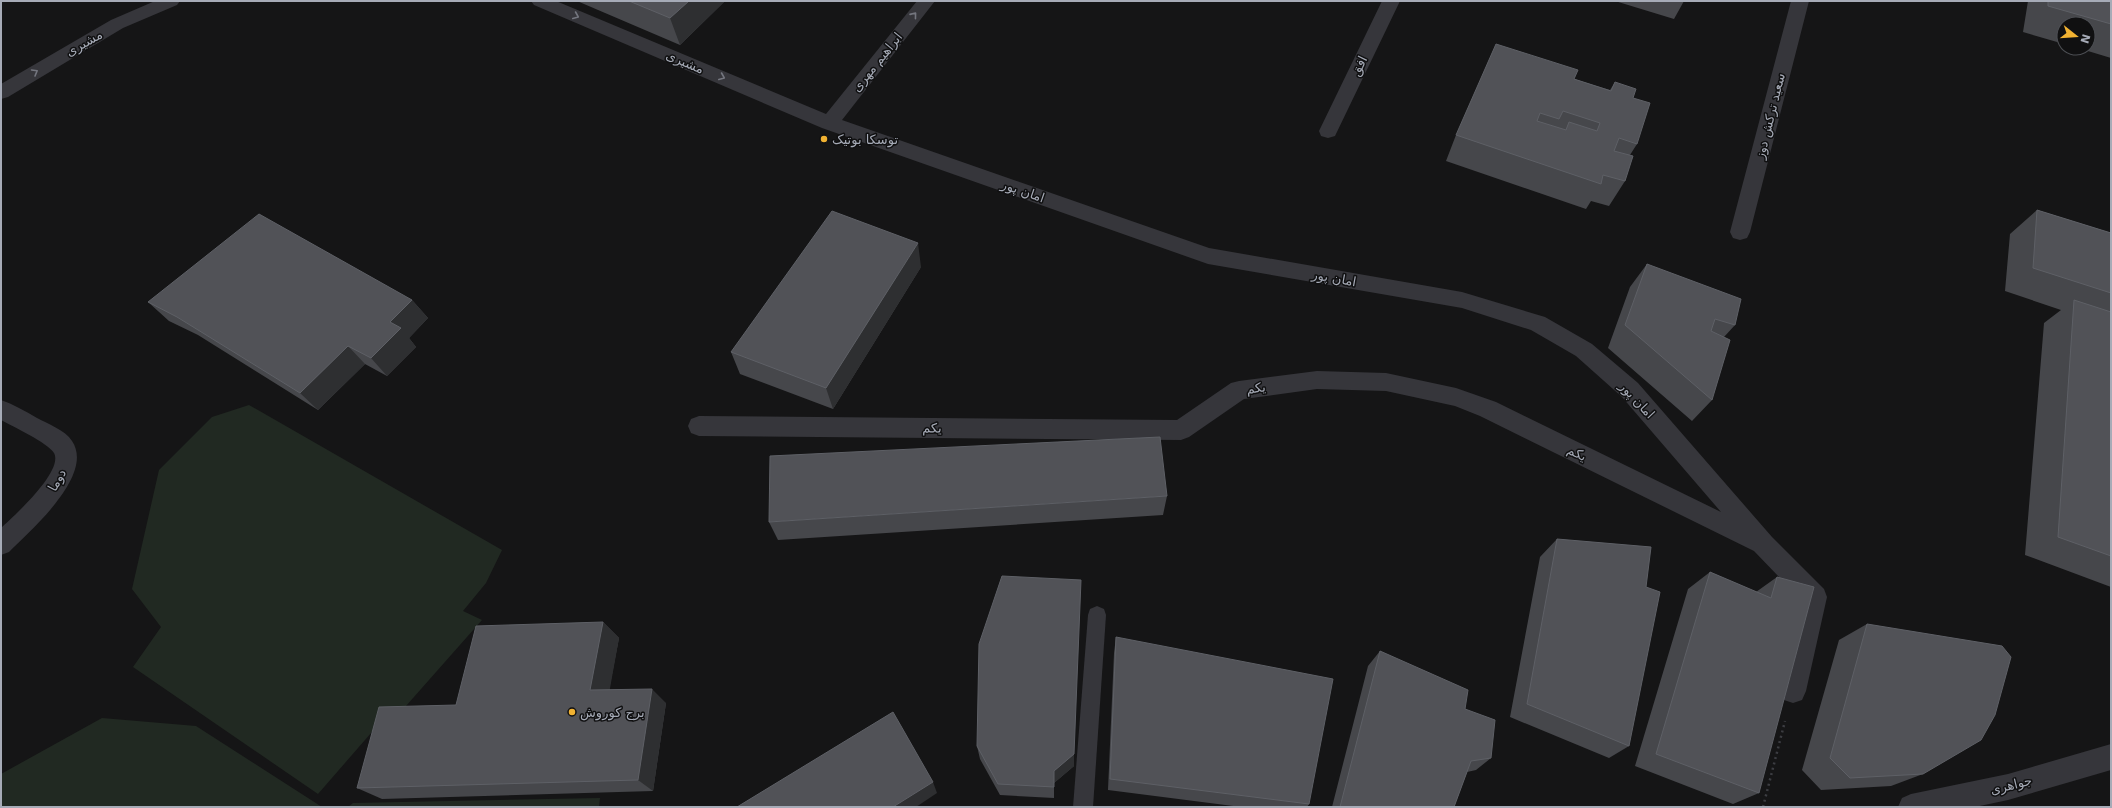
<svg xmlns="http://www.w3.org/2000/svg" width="2112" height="808" font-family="'DejaVu Sans','Noto Naskh Arabic',sans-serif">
<rect width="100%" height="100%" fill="#151516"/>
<!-- green -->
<path fill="#212922" d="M249 405 502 550 486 583 463 611 482 620 406 706 378 725 318 794 133 667 161 627 132 589 159 470 212 417Z
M102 718 196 726 322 807H1V774Z
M600 798 599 807H348L353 803Z"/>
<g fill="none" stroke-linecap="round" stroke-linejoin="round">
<!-- path -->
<path stroke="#3c3d42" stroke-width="2.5" stroke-dasharray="2 3.5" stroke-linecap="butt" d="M1763 807 1785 721"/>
<!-- lane -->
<path fill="#36363b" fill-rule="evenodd" d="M1097 606 1104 609 1106 615 1093 807H1073L1088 615 1090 609Z"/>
<!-- street -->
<path fill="#36363b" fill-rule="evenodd" d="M155 1H180L177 5 123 28 8 97 1 99V84L111 20Z
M531 1H556L826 114 917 1H935L842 120 1209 248 1462 292 1545 317 1592 344 1638 383 1772 537 1824 589 1827 597 1806 691 1802 700 1793 703 1784 700 1780 691 1802 601 1754 551 1480 416 1455 406 1386 391 1317 389 1244 399 1189 437 1181 440 699 436 691 433 688 426 691 419 699 416 1177 420 1231 383 1239 381 1317 371 1386 373 1456 388 1496 402 1721 512 1622 397 1576 356 1531 330 1462 308 1208 264 822 128 534 5Z
M1382 1H1400L1335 136 1328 138 1321 136 1319 131Z
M1791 1H1809L1750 232 1747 238 1740 240 1733 238 1730 232Z
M1 400C13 404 25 411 37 418 48 424 65 430 72 441 95 475 31 530 9 552L1 555V528C13 517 64 471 54 453 48 443 12 426 1 420Z
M2111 744V770L2008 800 1975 807H1898L1902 798 1911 794 2008 774Z"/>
</g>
<!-- wall -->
<path fill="#46474b" d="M577 1H725L680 45Z
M1615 1H1684L1674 19Z
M2028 1H2111V58L2078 48H2088V24H2064V44L2023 32Z
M1574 79 1610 90 1615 82 1633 98 1637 144 1630 155 1625 181 1609 206 1591 201 1586 209 1446 161 1456 135Z
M2037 210 2111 233V587L2025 555 2044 323 2061 310 2005 291 2010 234Z
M1647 264 1735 325 1724 337 1712 400 1692 421 1608 348 1630 287Z
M921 267 833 409 740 374 731 352Z
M412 300 428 318 409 338 416 347 387 376 365 364 318 410 198 335 169 321 148 302Z
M1167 496 1163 515 778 540 769 522Z
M1557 539 1646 587 1629 746 1609 758 1510 717 1540 557Z
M1710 572 1756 592 1777 577 1759 793 1733 804 1635 766 1688 589Z
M603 622 619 638 609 690 666 703 653 791 382 799 357 788 456 705Z
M1867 624 1923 774 1891 786 1821 790 1802 770 1839 640Z
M1116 637 1309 804 1307 807H1241L1108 790 1114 653Z
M1380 651 1465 709 1491 758 1476 770 1467 772 1454 807H1332L1368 666Z
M977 746 1074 754V766L1054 783V798L1000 795 980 759Z"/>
<!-- shaded-wall -->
<path fill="#2e2f31" d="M689 1H725L680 45 670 18Z
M918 243 921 267 833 409 826 388Z
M412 300 428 318 409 338 416 347 387 376 371 358 390 322Z
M348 346 365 364 318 410 300 393Z
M603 622 619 638 607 705 590 690Z
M652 689 666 703 653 791 638 780Z
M1074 754V766L1054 783V771Z
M933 782 937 793 916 807H893Z"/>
<!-- building -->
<path fill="#515257" stroke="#5e6066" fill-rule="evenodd" d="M629 1H689L670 18Z
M2048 1H2111V24L2048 6Z
M1496 44 1578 70 1574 79 1611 91 1615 82 1636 89 1633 98 1650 103 1637 144 1619 138 1614 151 1633 156 1625 181 1603 175 1601 184 1456 135ZM1563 111 1600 123 1597 131 1569 122 1566 130 1537 121 1540 113 1559 119Z
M2037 210 2111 233V293L2033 268Z
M832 211 918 243 826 388 731 352Z
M259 214 412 300 390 322 401 328 371 358 348 346 300 393 177 317 148 302Z
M1647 264 1741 299 1735 325 1715 319 1711 331 1730 340 1712 400 1625 325Z
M2074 300 2111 312V556L2058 537Z
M1160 437 1167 496 769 522 770 456Z
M1557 539 1651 547 1646 587 1660 592 1629 746 1527 704Z
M1710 572 1771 598 1777 577 1814 587 1759 793 1656 754Z
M1002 576 1081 580 1074 754 1054 771V787L998 784 977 746 979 644Z
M603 622 590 690 652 689 638 780 357 788 379 707 456 705 476 626Z
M1867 624 2002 646 2011 657 1995 715 1981 740 1923 774 1850 778 1830 758Z
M1116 637 1333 679 1309 804 1110 779Z
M1380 651 1468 690 1465 709 1495 720 1491 758 1471 761 1454 807H1340Z
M893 712 933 782 893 807H737Z"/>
<!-- one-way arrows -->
<defs><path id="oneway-chevron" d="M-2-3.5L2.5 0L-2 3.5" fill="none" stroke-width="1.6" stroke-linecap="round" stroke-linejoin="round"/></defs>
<g stroke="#74767f">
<use href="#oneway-chevron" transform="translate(914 15) rotate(-51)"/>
<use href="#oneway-chevron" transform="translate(576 16) rotate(23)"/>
<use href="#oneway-chevron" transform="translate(35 72) rotate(-30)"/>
<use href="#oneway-chevron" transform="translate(722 77) rotate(23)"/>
</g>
<!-- markers -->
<g fill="#f1b232" stroke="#101011" stroke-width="1.5">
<circle cx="824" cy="139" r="4"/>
<circle cx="572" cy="712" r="4"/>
</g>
<g text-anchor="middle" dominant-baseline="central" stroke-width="3" stroke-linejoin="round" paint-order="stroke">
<!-- street labels -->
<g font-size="13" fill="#a6abb7" stroke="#101011">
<text transform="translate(84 43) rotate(-30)">مشیری</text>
<text transform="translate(685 62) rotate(23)">مشیری</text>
<text transform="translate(877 62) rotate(-51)">ابراهیم مهری</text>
<text transform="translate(1359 66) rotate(-64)">افق</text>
<text transform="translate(1770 116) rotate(-76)">سعید ترکش دوز</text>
<text transform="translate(1023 191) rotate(19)">امان پور</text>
<text transform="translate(1334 278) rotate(10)">امان پور</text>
<text transform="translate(1256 388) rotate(-7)">یکم</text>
<text transform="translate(1637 400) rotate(47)">امان پور</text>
<text transform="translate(932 428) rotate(1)">یکم</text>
<text transform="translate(1577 453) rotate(26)">یکم</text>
<text transform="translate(57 480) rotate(-61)">دوما</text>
<text transform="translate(2011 785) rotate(-14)">جواهری</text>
</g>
<!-- poi labels -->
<g font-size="13" fill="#a6abb7" stroke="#101011" text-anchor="start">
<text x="832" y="139">توسکا بوتیک</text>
<text x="580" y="712">برج کوروش</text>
</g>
</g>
<!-- border -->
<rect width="2112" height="808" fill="none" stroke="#a6abb7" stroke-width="4"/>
<!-- north arrow -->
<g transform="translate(2076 36) rotate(107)"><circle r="19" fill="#101011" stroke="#4c4e53"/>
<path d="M0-3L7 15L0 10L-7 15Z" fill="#f1b232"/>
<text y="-6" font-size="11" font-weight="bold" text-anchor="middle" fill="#a6abb7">N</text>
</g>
</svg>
